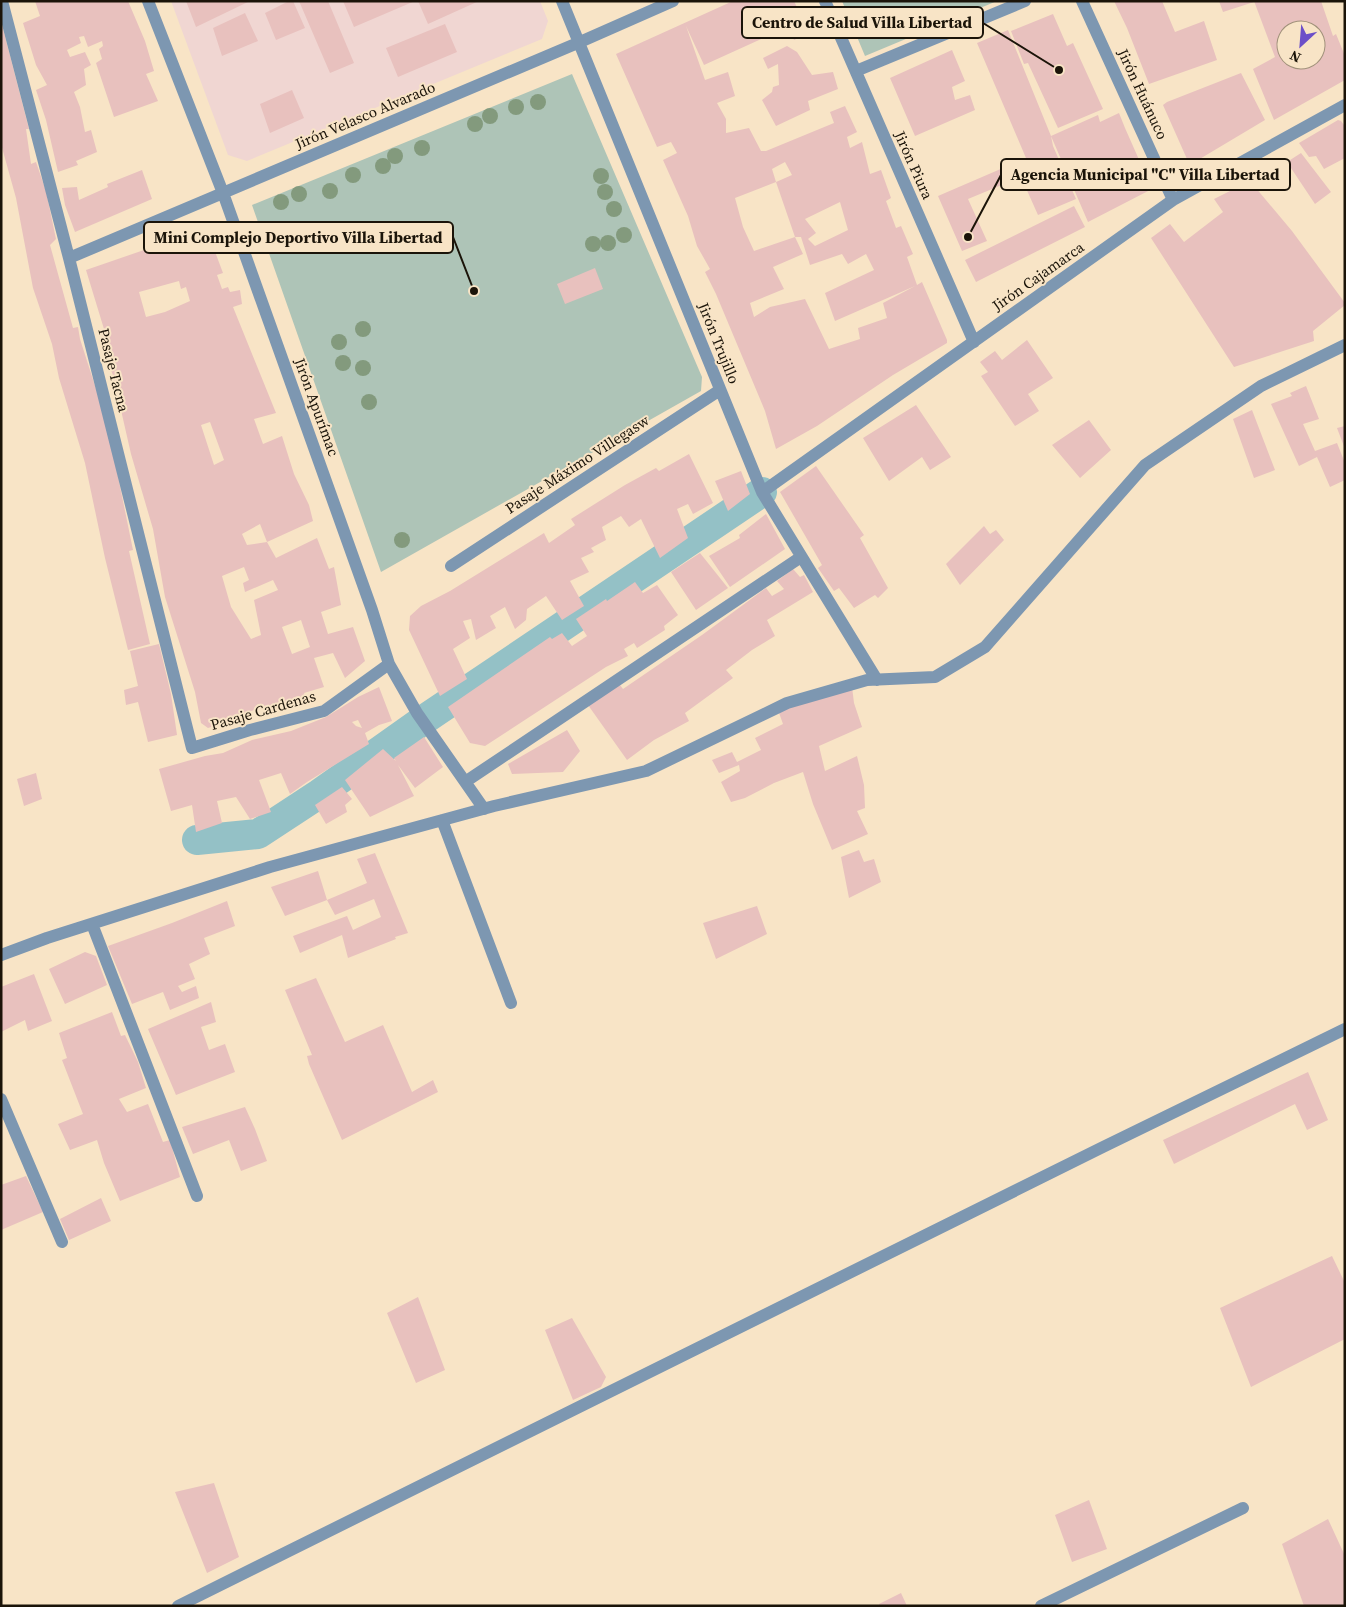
<svg xmlns="http://www.w3.org/2000/svg" width="1346" height="1607" font-family="'Source Serif 4',serif">
<rect width="100%" height="100%" fill="#f8e4c6"/>
<!-- education -->
<path fill="#f0d6d2" d="M171 1H540L548 21 542 39 247 161 228 155Z"/>
<!-- green -->
<path fill="#aec4b7" d="M842 1H997L865 56Z
M572 74 702 377 701 391 381 572 252 205Z"/>
<g fill="none" stroke-linecap="round" stroke-linejoin="round">
<!-- canal -->
<path stroke="#94c1c6" stroke-width="30" d="M197 840 258 834 319 794 422 721 762 492"/>
</g>
<!-- building -->
<path fill="#e8c1be" fill-rule="evenodd" d="M35 1H128L145 41 154 71 146 74 158 101 114 117 96 63 102 59 99 49 103 46 102 41 88 47 84 36 79 37 81 43 67 50 70 57 85 52 91 65 84 69 86 85 74 92 80 107 85 132 91 130 97 152 76 161 78 165 58 172 46 120 36 90 47 85 36 65 23 23 40 16Z
M186 1H250L196 27Z
M289 1H293L305 28 276 40 265 13Z
M299 1H328L354 63 330 73Z
M343 1H415L354 27Z
M418 1H479L428 24Z
M733 1H794L809 33 794 40 788 27 704 65 686 26 705 80 728 72 735 96 717 103 726 119V133L749 128 761 151H766L834 123 830 112 845 106 857 132 847 137 850 148 862 142 870 174 881 170 891 198 886 201 896 228 901 226 913 254 907 257 917 285 922 282 947 340V343L893 375 817 426 776 449 765 411 716 294 705 272 710 269 697 246 688 216 663 160 677 153 671 142 657 147 616 54ZM785 162 792 175 776 182 795 237H801L810 265 842 254 848 264 866 254 874 270 825 293 835 321 915 286 883 303 887 318 858 328 860 339 829 349 805 299 770 307 754 317 750 303 784 289 773 267 803 254 795 237 754 251 743 227 735 198 776 182 772 169ZM840 202 848 230 815 246 808 239 816 233 805 219Z
M1114 1H1162L1175 32 1204 21 1217 60 1149 84 1127 28Z
M1219 1H1254V2L1223 12Z
M1254 1H1321L1333 36 1336 34 1345 56V80L1274 120 1253 69 1275 57ZM1286 30H1316V60H1286Z
M245 13 258 41 222 56 213 28Z
M1053 14 1067 46 1073 43 1103 109 1058 128 1028 63 1024 64 1011 31Z
M1 21 29 129H26L31 164 36 162 46 191 56 239 50 245 73 328 78 327 80 339 97 392 114 457 133 550 129 551 150 644 128 650 105 558 85 463 59 378 52 344 33 288 16 198 1 144Z
M445 24 457 52 398 77 386 48Z
M1008 30 1051 136 1098 115 1100 122 1119 113 1125 128 1152 189 1088 222 1051 136 1053 146 1076 199 1038 215 1021 177 968 199 987 241 962 251 938 196 1026 158 977 43Z
M787 46 797 52 812 75 833 72 838 89 808 101 810 110 776 126 762 100 772 92 773 87 779 85 778 64 768 69 763 58Z
M952 50 965 81 952 87 955 100 970 95 975 110 915 136 890 78Z
M1241 73 1265 120 1198 160 1192 162 1187 159 1163 105 1167 102Z
M292 90 304 118 270 133 260 104Z
M1338 120 1341 121 1344 125 1345 158 1324 169 1316 156 1309 157 1299 143Z
M1301 153 1331 192 1315 204 1287 162Z
M142 170 152 199 75 232 65 205 62 188 77 187 79 200 108 187 107 184Z
M1250 181 1292 231 1345 303V305L1313 331 1314 341 1234 367 1151 238 1170 224 1184 242 1223 212 1214 199Z
M1074 206 1085 227 976 282 965 260Z
M205 225 223 273 217 275 222 289 228 287 230 292 240 290 242 304 233 307 276 413 254 419 263 444 282 436 294 474 309 505 313 521 267 542 260 524 242 534 247 545 267 542 276 558 317 538 329 569 334 567 341 605 321 612 328 634 353 627 365 661 345 678 333 653 314 658 324 687 304 693 307 701 286 706 285 703 247 712 248 715 208 728 201 723 195 692 165 597 153 529 131 454 113 375 105 357 111 352 86 270 144 250 165 240 163 237ZM179 281 181 289 186 287 190 301 165 312 146 317 139 292ZM210 422 224 460 214 465 201 425ZM244 567 249 580 243 583 245 592 273 580 278 590 254 600 261 635 251 639 231 607 222 576ZM301 620 310 647 292 654 282 627Z
M595 268 603 289 565 304 557 284Z
M1027 340 1053 378 1028 394 1039 411 1015 426 981 376 988 372 980 362 995 351 1002 360Z
M1306 386 1319 419 1303 424 1315 451 1337 443 1345 463V480L1330 487 1317 457 1299 466 1271 404 1292 396 1290 393Z
M916 405 951 457 930 470 922 457 889 481 863 438Z
M1252 410 1275 470 1254 478 1233 419Z
M1089 420 1111 450 1080 478 1052 445Z
M1345 426V449L1337 428Z
M689 454 713 503 693 514 688 504 677 509 688 538 660 558 641 519 629 527 621 516 602 527 606 540 591 548 594 552 581 558 589 572 570 581 584 606 562 620 546 596 527 609 526 620 515 629 505 607 490 616 496 628 476 640 471 619 463 621 470 638 453 649 467 679 440 696 409 630 410 616 421 606 450 591 544 533 549 543 575 525 571 519 625 485 656 468 659 471Z
M816 466 864 535 860 538 888 588 878 598 875 595 854 608 839 588 834 591 818 568 822 565 780 492Z
M741 471 750 494 728 511 715 481Z
M766 514 785 549 730 587 709 556 740 538 739 535Z
M984 526 990 534 996 530 1004 540 960 585 946 564Z
M700 553 728 588 696 610 671 572Z
M793 569 800 577 804 575 813 592 767 620 775 636 752 650 726 670 733 678 685 713 689 721 654 740 627 760 588 705 620 685 623 689 702 635 766 588 772 596 784 589 777 581Z
M635 582 643 593 657 585 678 615 664 626 665 630 637 648 634 643 624 649 628 656 606 667 485 746 470 743 448 707 550 637 552 639 562 633 572 646 587 636 576 619 606 599 607 601Z
M159 644 171 694 177 735 148 742 138 702 126 705 124 690 138 686 130 651Z
M379 687 392 721 379 725 365 733 369 744 307 782 290 794 281 773 259 780 271 812 250 819 236 797 217 801 222 823 196 832 192 805 171 811 159 769 205 756 223 753 252 740 291 731 326 717 358 697ZM358 720 362 728 356 726 352 722Z
M852 687 854 703 862 727 819 746 825 771 857 756 864 785 865 808 857 811 868 834 832 850 813 804 803 772 774 783 745 798 731 802 721 782 740 771 739 765 719 773 712 760 732 752 737 762 761 750 755 738 783 724 778 710Z
M567 730 580 751 563 772 512 774 508 764Z
M424 737 443 767 415 788 398 765 414 796 370 817 345 780 383 749 396 761 394 758Z
M36 773 42 799 24 806 17 779Z
M342 787 352 799 345 805 347 812 326 824 315 805Z
M859 850 864 862 874 859 881 882 849 898 841 857Z
M375 853 408 933 395 937 396 939 348 958 342 935 300 953 293 936 347 916 353 930 381 917 374 899 335 915 327 900 367 883 357 859Z
M318 871 327 900 285 916 271 887Z
M227 901 235 926 204 938 210 954 189 964 195 979 178 986 182 992 196 986 199 998 170 1010 163 992 132 1004 108 946 172 923Z
M757 906 767 934 716 959 703 923Z
M85 952 96 956 107 985 65 1004 49 969Z
M34 974 52 1021 28 1031 25 1020 1 1032V987Z
M316 978 345 1042 383 1025 412 1092 433 1080 438 1092 342 1140 309 1064 307 1056 312 1055 285 990Z
M211 1002 216 1022 201 1027 209 1050 225 1044 235 1072 176 1095 148 1029Z
M112 1012 121 1036 125 1035 138 1062 146 1088 119 1099 127 1112 148 1104 163 1142 170 1140 180 1177 120 1201 104 1163 97 1140 70 1150 58 1124 83 1114 62 1060 67 1058 59 1033Z
M1308 1072 1328 1120 1307 1130 1295 1104 1174 1164 1163 1140Z
M245 1107 255 1129 267 1161 241 1171 229 1140 193 1154 182 1127Z
M26 1176 43 1212 1 1230V1185Z
M101 1198 111 1221 69 1240 60 1219Z
M1332 1256 1345 1283V1339L1251 1387 1220 1308Z
M418 1297 445 1370 416 1383 387 1313Z
M572 1318 606 1377 601 1387 573 1400 545 1330Z
M214 1483 239 1557 207 1573 175 1492Z
M1089 1500 1107 1549 1072 1562 1055 1515Z
M1328 1519 1345 1556V1606H1304L1282 1544Z
M901 1593 907 1606H880L879 1604Z"/>
<g fill="none" stroke-linecap="round" stroke-linejoin="round">
<!-- minor -->
<path stroke="#7d97b1" stroke-width="12" d="M2 1 69 258 192 748 250 730 324 711 389 664
M148 1 223 193 372 610 389 664 417 713 484 809
M562 1 762 492 877 680
M825 1 974 342
M1082 1 1173 200
M856 71 1025 1
M69 258 580 42 673 1
M762 492 1173 200 1345 105
M451 566 720 390
M465 782 801 557
M442 820 511 1003
M92 924 197 1196
M1 955 47 938 270 867 494 806 646 771 787 703 867 680 935 677 985 647 1145 465 1261 386 1345 345
M1 1099 62 1242
M178 1606 1103 1147 1345 1029
M1041 1606 1243 1508"/>
</g>
<!-- trees -->
<g fill="#839a7d">
<circle cx="538" cy="102" r="8"/>
<circle cx="516" cy="107" r="8"/>
<circle cx="490" cy="116" r="8"/>
<circle cx="475" cy="124" r="8"/>
<circle cx="422" cy="148" r="8"/>
<circle cx="395" cy="156" r="8"/>
<circle cx="383" cy="166" r="8"/>
<circle cx="353" cy="175" r="8"/>
<circle cx="601" cy="176" r="8"/>
<circle cx="330" cy="191" r="8"/>
<circle cx="605" cy="192" r="8"/>
<circle cx="299" cy="194" r="8"/>
<circle cx="281" cy="202" r="8"/>
<circle cx="614" cy="209" r="8"/>
<circle cx="624" cy="235" r="8"/>
<circle cx="608" cy="243" r="8"/>
<circle cx="593" cy="244" r="8"/>
<circle cx="363" cy="329" r="8"/>
<circle cx="339" cy="342" r="8"/>
<circle cx="343" cy="363" r="8"/>
<circle cx="363" cy="368" r="8"/>
<circle cx="369" cy="402" r="8"/>
<circle cx="402" cy="540" r="8"/>
</g>
<g text-anchor="middle" dominant-baseline="central" stroke-width="4" stroke-linejoin="round" paint-order="stroke">
<!-- street labels -->
<g font-size="15" fill="#1b1409" stroke="#f8e4c6">
<text transform="translate(1143 94) rotate(65)">Jirón Huánuco</text>
<text transform="translate(365 115) rotate(-23)">Jirón Velasco Alvarado</text>
<text transform="translate(914 165) rotate(66)">Jirón Piura</text>
<text transform="translate(1038 276) rotate(-35)">Jirón Cajamarca</text>
<text transform="translate(719 343) rotate(68)">Jirón Trujillo</text>
<text transform="translate(114 370) rotate(76)">Pasaje Tacna</text>
<text transform="translate(317 407) rotate(70)">Jirón Apurímac</text>
<text transform="translate(577 464) rotate(-33)">Pasaje Máximo Villegasw</text>
<text transform="translate(263 710) rotate(-16)">Pasaje Cardenas</text>
</g>
</g>
<!-- callouts -->
<path fill="none" stroke="#1b1409" stroke-width="2" d="M1059 70L983 23M968 237L1001 175M474 291L453 237"/>
<g fill="#1b1409" stroke="#f8e4c6" stroke-width="2">
<circle cx="1059" cy="70" r="5"/>
<circle cx="968" cy="237" r="5"/>
<circle cx="474" cy="291" r="5"/>
</g>
<g fill="#f8e4c6" stroke="#1b1409" stroke-width="2">
<rect x="742" y="7" width="241" height="31" rx="5"/>
<rect x="1001" y="159" width="289" height="31" rx="5"/>
<rect x="144" y="222" width="309" height="31" rx="5"/>
</g>
<g font-size="16" text-anchor="middle" font-weight="bold" fill="#1b1409">
<text x="862" y="28">Centro de Salud Villa Libertad</text>
<text x="1145" y="180">Agencia Municipal "C" Villa Libertad</text>
<text x="298" y="243">Mini Complejo Deportivo Villa Libertad</text>
</g>
<!-- border -->
<rect width="1346" height="1607" fill="none" stroke="#1b1409" stroke-width="5"/>
<!-- north arrow -->
<g transform="translate(1301 45) rotate(206)"><circle r="24" fill="#f8e4c6" stroke="#a0917a"/>
<path d="M0-4L9 19L0 12L-9 19Z" fill="#6c4fc8"/>
<text y="-8" font-size="14" font-weight="bold" text-anchor="middle" fill="#1b1409">N</text>
</g>
</svg>
